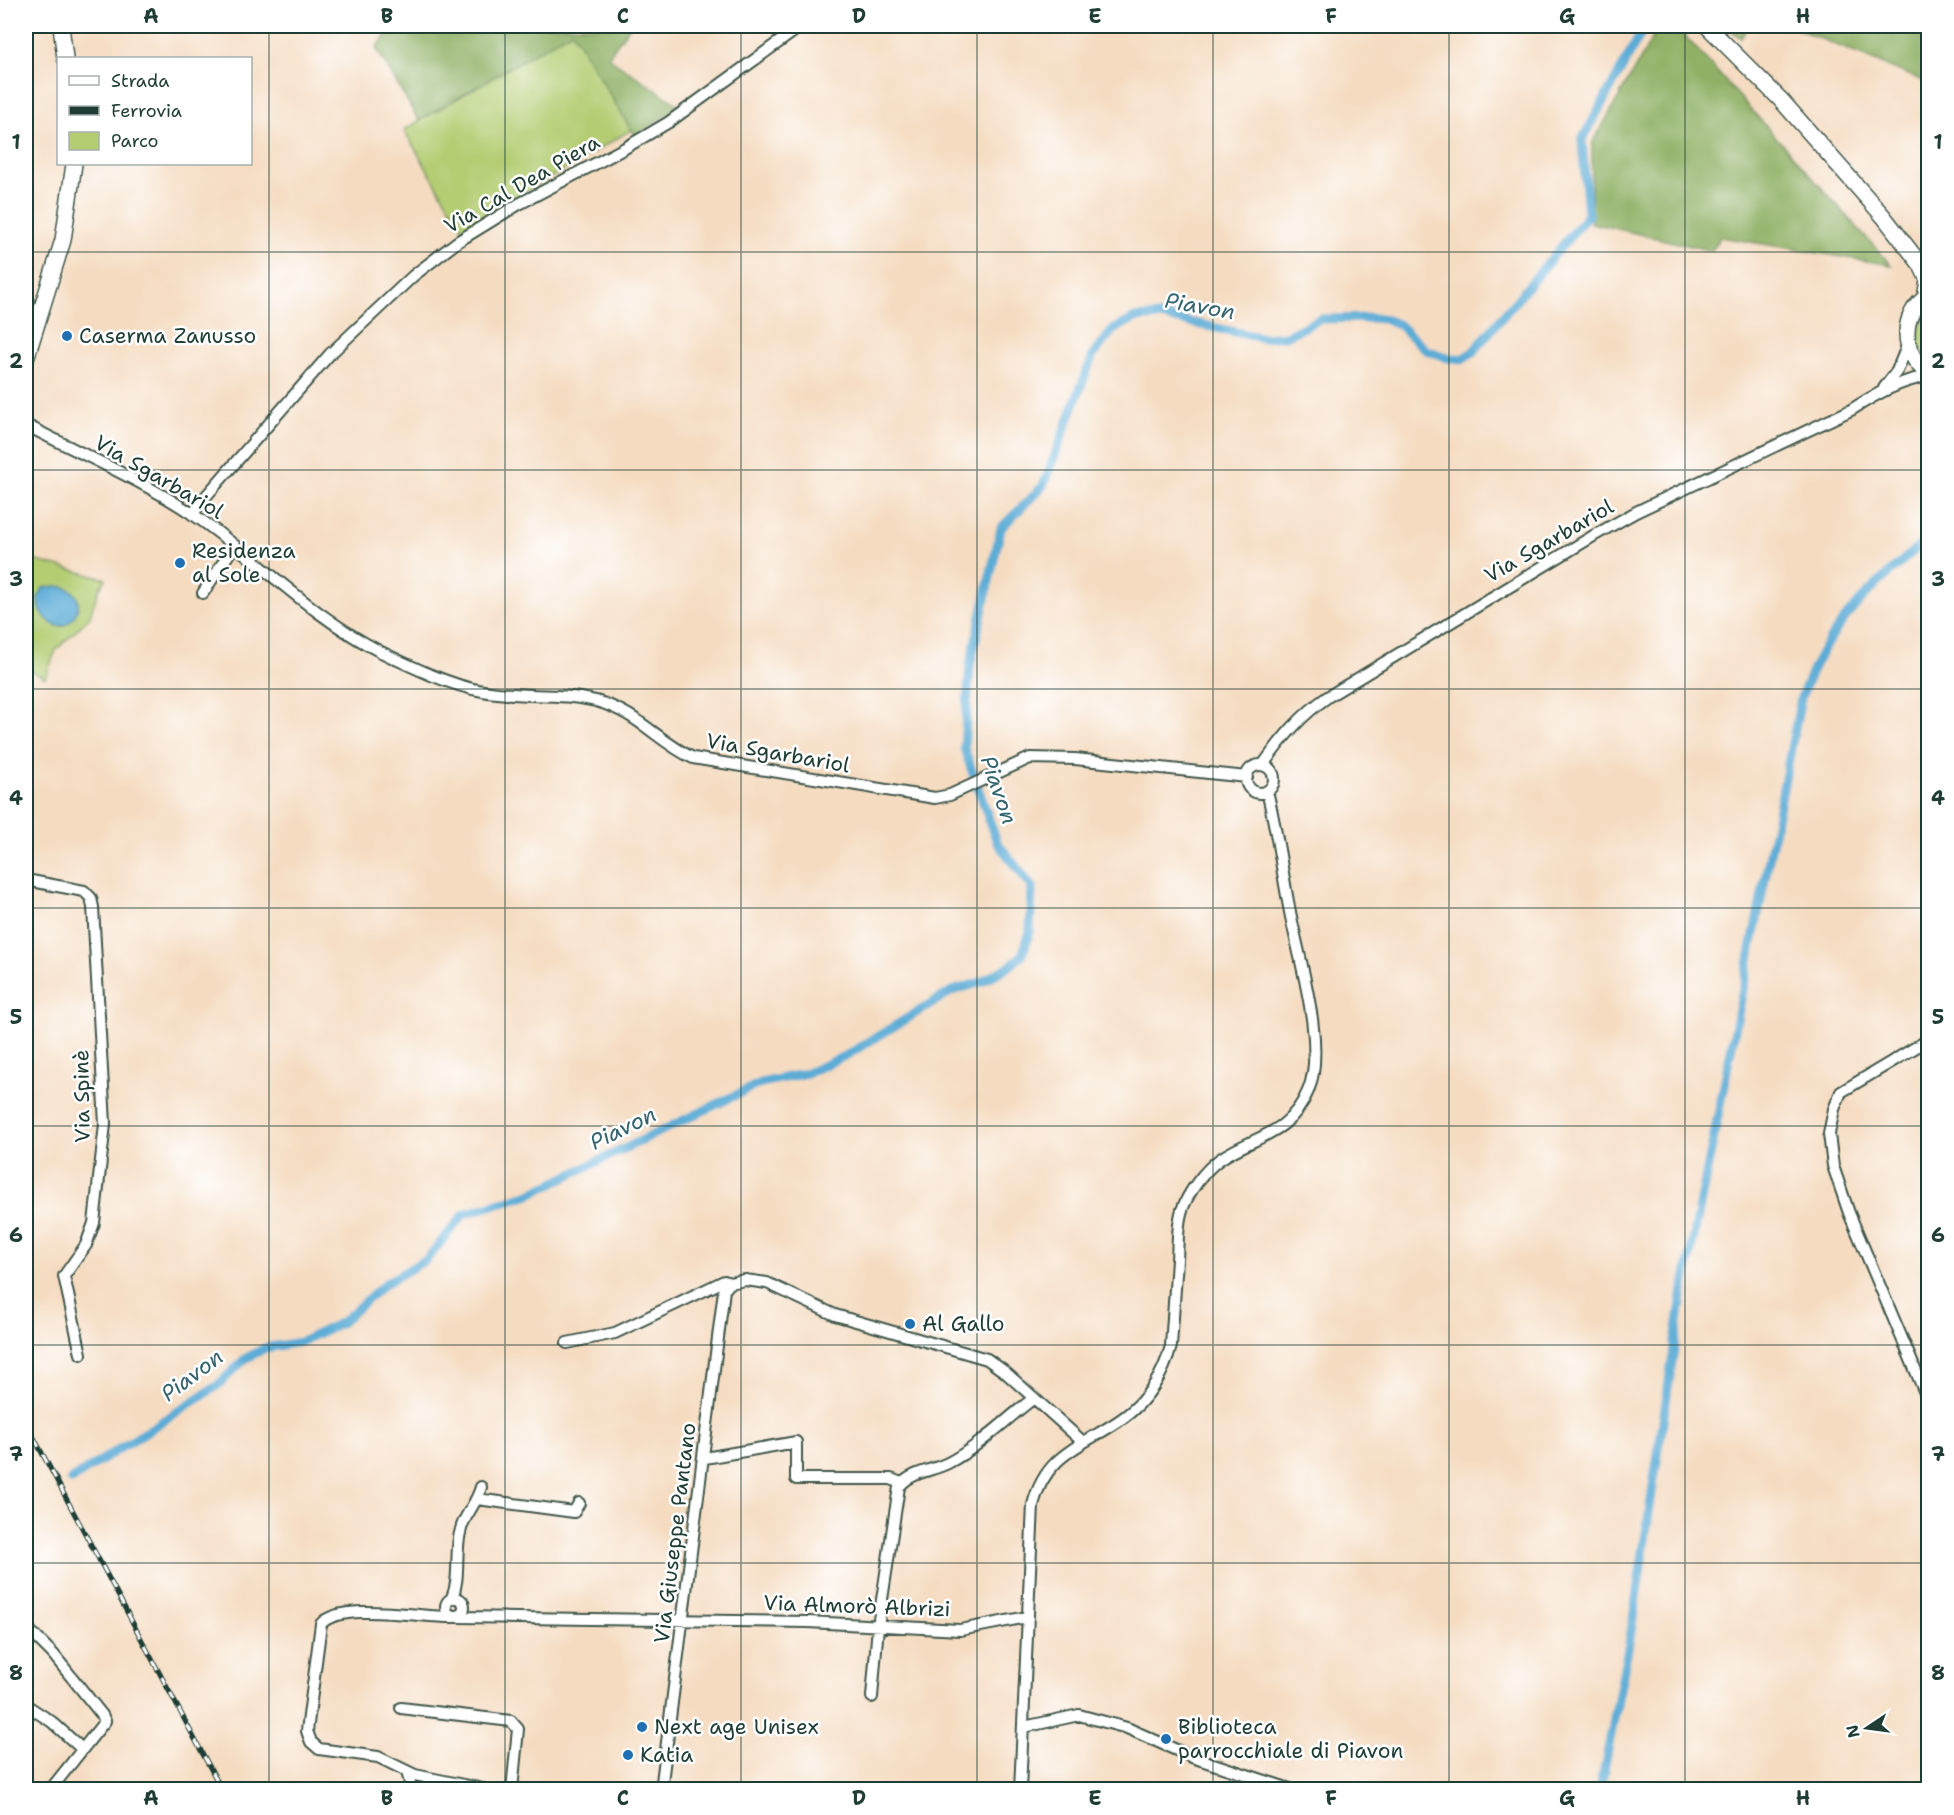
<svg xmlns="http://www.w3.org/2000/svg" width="1954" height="1815" font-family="'Shantell Sans',sans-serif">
<rect width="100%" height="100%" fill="#fff"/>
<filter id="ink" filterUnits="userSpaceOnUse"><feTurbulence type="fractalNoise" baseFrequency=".0167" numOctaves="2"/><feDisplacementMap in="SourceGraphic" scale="12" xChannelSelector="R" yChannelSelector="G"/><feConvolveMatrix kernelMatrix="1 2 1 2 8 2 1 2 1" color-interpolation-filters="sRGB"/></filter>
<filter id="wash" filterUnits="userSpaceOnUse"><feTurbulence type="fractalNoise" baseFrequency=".008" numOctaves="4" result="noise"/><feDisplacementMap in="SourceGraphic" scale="24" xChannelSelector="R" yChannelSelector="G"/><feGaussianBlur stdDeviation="1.35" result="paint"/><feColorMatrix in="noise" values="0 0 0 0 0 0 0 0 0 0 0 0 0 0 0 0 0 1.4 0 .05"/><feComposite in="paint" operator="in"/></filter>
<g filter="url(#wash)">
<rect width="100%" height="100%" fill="#f5dcc1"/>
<!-- green -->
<path fill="#b4cd73" stroke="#6a8554" stroke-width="1.5" d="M572 30 631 130 463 230 404 130Z
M1928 311V361C1915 345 1915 328 1928 311Z
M26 558 106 579 99 589 89 618 56 650 45 678 26 668Z"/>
<!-- forest -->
<path fill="#8fb065" stroke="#57764c" stroke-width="1.5" d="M393 26H630L608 57 680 106 635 136 572 31 419 121 376 48Z
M1659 26H1676L1891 265 1720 237 1712 251 1591 223 1592 144Z
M1726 26H1748L1741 38Z
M1790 26H1928V83Z"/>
<!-- water -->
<path fill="#5bacd6" stroke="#3d7485" stroke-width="1.5" d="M57 586C99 589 69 642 49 621 41 613 39 610 38 598L43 588Z"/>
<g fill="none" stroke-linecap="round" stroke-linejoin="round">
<!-- canal -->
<path stroke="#5bacd6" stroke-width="9" d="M71 1480 217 1386 245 1359 265 1348 301 1342 342 1322 386 1283 427 1259 464 1214 530 1194 761 1083 807 1073 847 1055 952 991 981 982 1010 966 1022 955 1030 932 1032 887 997 842 964 748 970 665 1001 528 1043 486 1093 355 1113 330 1135 318 1160 316 1263 338 1286 336 1320 319 1381 318 1398 324 1426 350 1448 358 1462 359 1473 352 1588 215 1582 140 1645 26
M1600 1790 1630 1638 1682 1296 1801 698C1829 620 1870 591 1928 538"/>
</g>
</g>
<g filter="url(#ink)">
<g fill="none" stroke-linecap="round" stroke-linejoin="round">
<!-- street casing -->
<g stroke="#3f5549" stroke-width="14">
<path id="street" d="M1884 388 1897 371 1908 344
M26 425C81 454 142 480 194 515 258 559 312 617 381 652 410 666 451 686 483 691 520 698 559 692 596 701 639 713 657 741 693 758L935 798 950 795 1030 758 1075 759 1247 777
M193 515 200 503 330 354 413 276 457 242 519 204 625 148 669 122 801 26
M203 593 234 546
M1263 765C1282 738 1301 715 1329 696L1595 535 1636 512 1851 410C1876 394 1899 381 1928 376
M1246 779a14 14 0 1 1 28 0a14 14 0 1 1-28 0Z
M26 880 84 891 91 898 93 907 105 1124 94 1223 86 1245 64 1276 81 1354
M1928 1040 1841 1092 1834 1109 1829 1134 1833 1166 1849 1213 1928 1400
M567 1343 615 1333 724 1281 730 1283 745 1280 767 1283 835 1315 987 1359 1005 1372 1083 1442
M705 1458 796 1442V1479H891L901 1483
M477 1499 574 1512 579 1503
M446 1607a9 9 0 1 1 18 0a9 9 0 1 1-18 0Z
M452 1598C461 1576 454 1551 461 1529 464 1516 477 1503 481 1487
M453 1617C424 1618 340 1601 321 1624L307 1731 311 1742 319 1749 378 1757 415 1775 488 1790
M456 1617 808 1622 960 1630 1027 1617
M26 1627 53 1654 102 1715 105 1721 50 1790
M872 1697 878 1626 899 1487C910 1472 932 1471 948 1463 979 1447 1006 1419 1034 1398
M26 1705 52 1722 82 1749
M401 1708 511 1721 518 1729 512 1790
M1024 1727 1079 1715 1127 1728 1192 1757 1293 1790
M407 1772 412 1790
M661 1790 724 1290 730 1283
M1020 1790 1033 1505C1046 1452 1084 1446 1123 1418 1147 1401 1164 1374 1171 1346 1173 1317 1175 1288 1177 1260 1178 1243 1177 1225 1182 1210 1189 1191 1204 1171 1220 1159 1254 1136 1290 1135 1308 1091 1327 1047 1299 959 1290 912 1282 871 1277 831 1267 791"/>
</g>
<!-- secondary casing -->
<g stroke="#3f5549" stroke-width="18">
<path id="secondary" d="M61 26 65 58
M1707 26 1781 100 1884 217 1921 265 1928 280 1925 298
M1928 296C1899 314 1901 354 1928 373
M26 359 63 240 74 164"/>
</g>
<!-- street -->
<use href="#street" stroke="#fff" stroke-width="10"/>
<!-- secondary -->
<use href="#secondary" stroke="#fff" stroke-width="15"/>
<!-- rail casing -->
<g stroke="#1f3d34" stroke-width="5">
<path id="rail" d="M26 1423 222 1790"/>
</g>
<!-- rail -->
<use href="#rail" stroke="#fff" stroke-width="3" stroke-dasharray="9" stroke-linecap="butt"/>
</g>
</g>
<!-- grid -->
<path fill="none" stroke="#1f3d34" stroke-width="1.5" stroke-opacity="0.55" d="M269 26V1790M505 26V1790M741 26V1790M977 26V1790M1213 26V1790M1449 26V1790M1685 26V1790M26 252H1928M26 470H1928M26 689H1928M26 908H1928M26 1126H1928M26 1345H1928M26 1563H1928"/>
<!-- markers -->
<g fill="#1f6fb2" stroke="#fff" stroke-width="2">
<circle cx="67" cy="336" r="6"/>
<circle cx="180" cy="563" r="6"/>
<circle cx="910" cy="1324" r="6"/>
<circle cx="642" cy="1727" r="6"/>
<circle cx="1166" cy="1739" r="6"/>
<circle cx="628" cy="1755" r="6"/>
</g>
<g text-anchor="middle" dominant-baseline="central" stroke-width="5" stroke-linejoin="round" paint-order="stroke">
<!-- street labels -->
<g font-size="21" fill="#1f3d34" stroke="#fff">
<text transform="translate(522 184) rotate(-30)">Via Cal Dea Piera</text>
<text transform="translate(159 477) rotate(30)">Via Sgarbariol</text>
<text transform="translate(1549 541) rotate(-30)">Via Sgarbariol</text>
<text transform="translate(778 753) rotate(10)">Via Sgarbariol</text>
<text transform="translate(82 1096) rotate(-91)">Via Spinè</text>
<text transform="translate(675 1533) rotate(-83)">Via Giuseppe Pantano</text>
<text transform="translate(857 1606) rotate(2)">Via Almorò Albrizi</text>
</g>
<!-- poi labels -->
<g font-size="21" fill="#1f3d34" stroke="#fff" text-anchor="start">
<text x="79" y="336">Caserma Zanusso</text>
<text x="192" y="551">Residenza<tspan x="192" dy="24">al Sole</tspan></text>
<text x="922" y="1324">Al Gallo</text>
<text x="654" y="1727">Next age Unisex</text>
<text x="1178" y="1727">Biblioteca<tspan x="1178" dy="24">parrocchiale di Piavon</tspan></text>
<text x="640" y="1755">Katia</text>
</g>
<!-- water labels -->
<g font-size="22" font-style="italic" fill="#34646d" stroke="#fff">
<text transform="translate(1200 306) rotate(10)">Piavon</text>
<text transform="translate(999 790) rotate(71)">Piavon</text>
<text transform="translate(623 1128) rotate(-26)">Piavon</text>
<text transform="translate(192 1375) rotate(-37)">Piavon</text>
</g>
</g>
<!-- margin -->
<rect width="1954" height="1815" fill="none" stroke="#fff" stroke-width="66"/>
<!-- legend -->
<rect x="57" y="57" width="195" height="108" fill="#ffffff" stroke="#a5b1ae" stroke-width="1.5"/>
<rect x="69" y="76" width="30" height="9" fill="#ffffff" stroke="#a5b1ae" stroke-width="1.5"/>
<text x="111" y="87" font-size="18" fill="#1f3d34">Strada</text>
<rect x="69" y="106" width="30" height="9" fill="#1f3d34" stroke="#a5b1ae" stroke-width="1.5"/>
<text x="111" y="117" font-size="18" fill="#1f3d34">Ferrovia</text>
<rect x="69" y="132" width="30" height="18" fill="#b4cd73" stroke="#a5b1ae" stroke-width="1.5"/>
<text x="111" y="147" font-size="18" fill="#1f3d34">Parco</text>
<!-- north arrow -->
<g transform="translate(1867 1728) rotate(257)" stroke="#ffffff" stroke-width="4.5" paint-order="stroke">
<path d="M0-4.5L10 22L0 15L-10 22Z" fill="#1f3d34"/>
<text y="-9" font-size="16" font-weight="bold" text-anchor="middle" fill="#1f3d34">N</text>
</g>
<rect x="33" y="33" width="1888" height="1749" fill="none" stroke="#1f3d34" stroke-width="2"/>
<g font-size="20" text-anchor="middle" font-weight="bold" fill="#1f3d34">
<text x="151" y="23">A</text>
<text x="387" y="23">B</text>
<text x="623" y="23">C</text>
<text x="859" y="23">D</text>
<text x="1095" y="23">E</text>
<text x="1331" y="23">F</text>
<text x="1567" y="23">G</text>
<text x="1803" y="23">H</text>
<text x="16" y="149">1</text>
<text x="1938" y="149">1</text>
<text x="16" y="368">2</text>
<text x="1938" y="368">2</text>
<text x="16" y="586">3</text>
<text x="1938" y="586">3</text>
<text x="16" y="805">4</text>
<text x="1938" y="805">4</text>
<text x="16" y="1024">5</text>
<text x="1938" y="1024">5</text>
<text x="16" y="1242">6</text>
<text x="1938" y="1242">6</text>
<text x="16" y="1461">7</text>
<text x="1938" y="1461">7</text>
<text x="16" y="1680">8</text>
<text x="1938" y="1680">8</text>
<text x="151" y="1805">A</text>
<text x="387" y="1805">B</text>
<text x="623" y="1805">C</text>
<text x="859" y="1805">D</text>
<text x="1095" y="1805">E</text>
<text x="1331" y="1805">F</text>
<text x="1567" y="1805">G</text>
<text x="1803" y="1805">H</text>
</g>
</svg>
